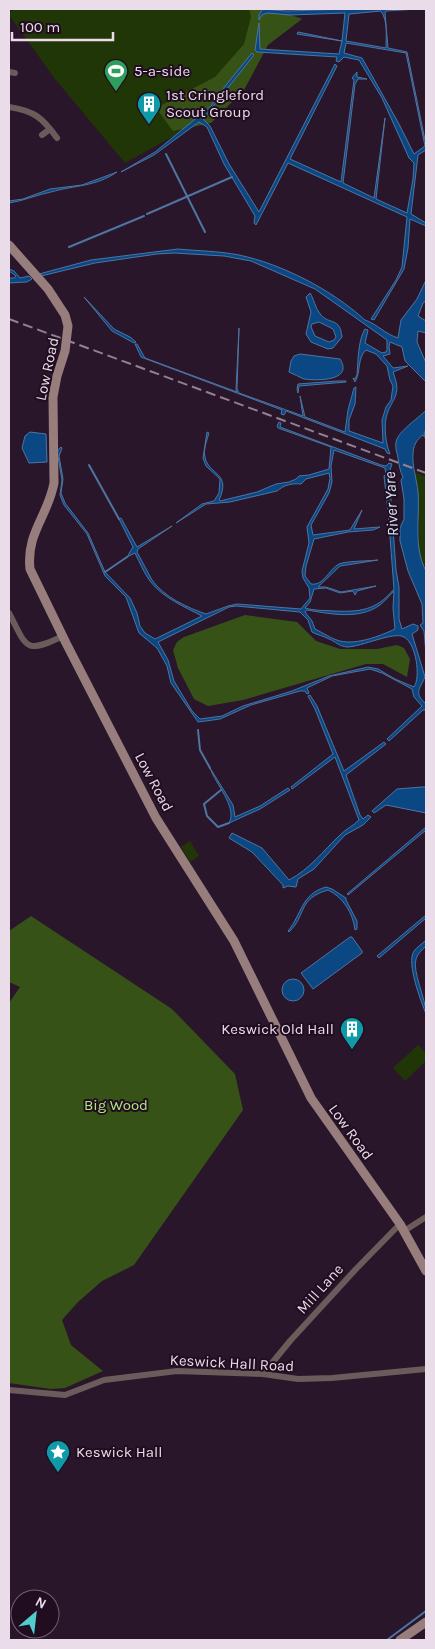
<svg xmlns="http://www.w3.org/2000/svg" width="435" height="1649" font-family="Karla,sans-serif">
<rect width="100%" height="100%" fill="#2a162a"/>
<!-- green -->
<path fill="#213606" d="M15 9H249L251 17 253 45 212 105 172 137 125 163 55 79 9 15V13Z
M415 472 426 477V571L422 563 419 550 418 490 414 479Z
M190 841 199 856 190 862 181 847Z
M418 1045 426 1053V1061L405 1081 393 1068Z"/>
<!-- forest -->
<path fill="#375216" d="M249 9H275L302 19 268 45 244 90 211 123 173 131 156 108 215 77 244 44 251 17Z
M245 615 297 622 316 641 340 649H377L397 645 404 648 410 659 407 677 383 664H366L243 700 208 706 194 699 178 668 173 650 177 642 184 637Z
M31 916 172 1009 235 1074 243 1110 134 1265 102 1281 78 1302 62 1320 71 1345 103 1371 65 1388 51 1389 9 1383V1003L20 987 9 982V931Z"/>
<!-- water -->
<path fill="#0b4883" stroke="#4e74a2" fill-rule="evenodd" d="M261 9 287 11 346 9H418L386 11 385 13 388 48 407 52 426 145V150L418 155 411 214 426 223V226L410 219 408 248 404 269 374 320 371 319 396 280 402 267 407 217 288 163 256 225 254 223 255 216 224 164 207 127 199 122 154 155 121 172 155 152 211 106 222 90 252 53 254 55 203 119 210 126 229 164 259 212 335 64 337 66 290 159 341 182 354 80 352 78 357 72V77L367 79H358L355 84 343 183 374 198 385 118 376 199 407 213 413 179 414 163 409 158 382 98 359 60 344 57 339 62 336 61 337 57 257 52 255 50 259 23 260 49 339 54 342 41 297 34 298 32 342 41 345 13 290 15 267 13 262 15 259 20V15L262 10ZM381 11C388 21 386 36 386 48L346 41 349 14ZM346 43 406 53 425 146 414 154 399 124 362 58 344 53Z
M117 172C95 187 75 185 51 192 36 195 23 201 9 203V201L23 199 50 189 82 185Z
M178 249C198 251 219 251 239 255 282 264 332 290 365 320 377 324 385 334 398 338L401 320 417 299 426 280V301L423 303 418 316 426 321V333L418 331 417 342 426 363V382L405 361 402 347 390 342 389 347 390 354 383 356 393 368 408 366 393 372C403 398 391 397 386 418 384 430 386 444 390 454L387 453 385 449 286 411 284 415 281 414 282 410 141 357 135 344H137L145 358 237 392 236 390 239 328 237 389 239 393 303 416 300 396 305 417 345 432 348 410 354 388 356 387 355 404 349 420V431L383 443 382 420 386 407 391 400 393 386 390 380 387 366 376 354 366 350C357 358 361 372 355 382L353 378 355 379 357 375C358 362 358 340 365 329L368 330 365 343 382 353 386 352 387 350V340L315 289 251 261 224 256 174 253 157 254 95 263 41 276 39 274 91 260Z
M9 269 14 271 20 278 29 276 32 279 27 282 9 283V278H14L16 276 9 271Z
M310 293C314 299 315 308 321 315 330 325 340 317 342 337L333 348 328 349 311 342 306 334 311 312 306 297ZM319 322 333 329 336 337 334 340 329 342 315 336 311 327 312 324Z
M84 297 114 329 130 337 136 342 134 343 112 331Z
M300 354 340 359C354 381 317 381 304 379 299 377 294 374 289 372L291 361 294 356Z
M337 381H346V382L299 386 298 393 297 389 298 384Z
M426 410V430L424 433 426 439 423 435C417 439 413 446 413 454 412 467 417 480 418 492 420 518 413 547 426 571V654L424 631 420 625 423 623 422 604 408 571 400 541V528L404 519V499L401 480 403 477C400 471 399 465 398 458 397 452 395 448 396 442 398 431 418 419 426 410Z
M279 422 281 423 280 427 381 465 386 466 389 463 392 464 389 473 396 570 399 587V619L402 629 413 624 418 626V630L412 634 425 677C419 690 414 693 426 704V710H423L389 741 387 739 422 706 414 697 412 689 382 673 370 669 332 676 307 688 309 693 307 694 305 691H300L251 705 220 719 198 722 171 683 167 666 157 648 139 633 126 597 105 576 87 534 64 505 60 495 62 480 57 451 61 447 62 448 59 456 63 479 61 493 65 503 88 533 105 572 130 598 137 613 140 626 145 633 155 639 202 616C185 607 163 598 150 581 144 573 140 563 135 553L127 557 133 547 119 519 121 518 137 547 172 526 138 549 137 552C142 561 147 571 152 580 164 597 188 608 206 614L228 606 237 604 301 609 310 598 309 588 303 578 302 571 309 543 307 527 328 489 330 478 329 473 306 479 301 484C292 483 284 485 277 491L230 502 206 504 176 523 202 504 214 501 219 493 220 479 206 466 203 458 207 432 209 433C207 440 203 450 205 457 208 475 232 472 219 500L220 501 257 492 276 484 289 482 296 479 299 476 309 475 329 469 331 447 278 428 277 426ZM334 450 385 468 386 474 384 476 388 511 394 589C376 611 359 612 333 611 324 610 314 611 305 608L310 602 314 589 326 588 340 593 353 591 355 595 357 591 376 586 341 592 326 587H318L340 566 378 560C370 561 345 561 339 564 329 569 324 586 311 584L305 576 306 566 314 539 348 532 373 530 380 527 354 529 362 510 350 530 313 535 311 525 329 493 332 482 331 466ZM394 591 393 608 395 629C380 636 357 645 340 641 332 639 323 633 315 629L312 621 305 612 307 610C331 614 359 620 380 605 385 601 390 595 394 591ZM236 606 300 612 308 620 312 632C317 635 324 636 329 639 336 642 339 646 347 647 361 647 394 631 404 637 416 643 421 677 414 687L395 679 378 669 368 667 329 676 292 691 243 706 222 716 200 719 192 711 174 681 168 660 158 642 229 607Z
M30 432 46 434 47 462 29 463 22 448 25 436Z
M310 695 317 706 344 771 384 742 386 744 346 775 360 815 363 819 368 815 371 817 363 825 345 835 314 869 298 879 296 887 288 886 283 888V885L252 852 229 838 232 833 262 848 289 880C310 869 323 851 340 835 346 829 353 826 359 820L335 757 292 789 291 787 333 754 315 709 308 696Z
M210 768 233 805 235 817 260 806 288 788 290 790 260 809 229 823C238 808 215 783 210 768Z
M422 787H426V813L386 805 374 813 372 811 397 789Z
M426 827V830L348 895 347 894Z
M326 887 332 889 346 898V900L357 921V929L355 930C353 913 343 897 328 890 297 899 307 915 289 932L288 931C302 914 301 894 326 887Z
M426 915V918L379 958 377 956Z
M350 937H352L362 951V953L313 989 301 973Z
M426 940V946C422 950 418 953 416 959 412 971 426 999 426 1014 421 1001 406 963 414 951 417 947 422 944 426 940Z
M282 990a11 11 0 1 1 22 0a11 11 0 1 1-22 0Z"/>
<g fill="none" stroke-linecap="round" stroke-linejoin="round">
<!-- stream -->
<path stroke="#4e74a2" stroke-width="2" d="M166 154 205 232
M147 214 232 177
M69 247 144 216
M89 465 119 519
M105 572 127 557
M198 730 200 750 210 768
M221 790 204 804 207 816 218 827 229 823
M387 1640 426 1611"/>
<!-- street -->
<path stroke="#6b5c5b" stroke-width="6" d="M9 72 15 73
M9 107C34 111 42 117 57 138
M42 135 50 129
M9 613C27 647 24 655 63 636
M404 1231 426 1217
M263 1374 290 1341 356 1269 400 1224
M9 1390 65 1395 104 1380 177 1371 263 1374 298 1379 332 1378 426 1369"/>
<!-- secondary -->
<path stroke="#977e7d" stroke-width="9" d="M9 245 48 289 65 315 68 326 65 351 57 376 53 397 54 483C48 516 26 533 30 569L66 643 156 818 234 941 311 1098 400 1224 426 1271
M400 1640 426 1622"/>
<!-- rail -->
<path stroke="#928191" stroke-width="2" stroke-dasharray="10 5" stroke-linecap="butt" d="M9 319 426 473"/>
</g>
<!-- icons -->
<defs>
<g id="stadium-pin" transform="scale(1.25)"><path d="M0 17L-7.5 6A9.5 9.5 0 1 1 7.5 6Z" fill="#2e9e5b" stroke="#200d20"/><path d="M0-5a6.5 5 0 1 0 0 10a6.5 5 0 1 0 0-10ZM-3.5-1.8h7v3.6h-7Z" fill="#fff"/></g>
<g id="building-pin" transform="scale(1.25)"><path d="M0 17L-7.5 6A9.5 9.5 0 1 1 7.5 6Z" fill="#0f9aa8" stroke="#200d20"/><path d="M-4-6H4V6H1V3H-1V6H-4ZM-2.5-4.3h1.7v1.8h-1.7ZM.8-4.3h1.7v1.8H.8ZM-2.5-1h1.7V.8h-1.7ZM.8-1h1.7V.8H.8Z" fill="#fff"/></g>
<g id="sight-pin" transform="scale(1.25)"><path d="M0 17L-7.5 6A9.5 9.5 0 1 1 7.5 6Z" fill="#0f9aa8" stroke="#200d20"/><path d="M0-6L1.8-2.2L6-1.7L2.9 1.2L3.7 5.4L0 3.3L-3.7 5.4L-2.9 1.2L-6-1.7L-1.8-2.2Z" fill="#fff"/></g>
</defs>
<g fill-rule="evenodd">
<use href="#stadium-pin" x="116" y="71"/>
<use href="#building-pin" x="149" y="104"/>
<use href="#building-pin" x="352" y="1029"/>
<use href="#sight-pin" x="58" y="1452"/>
</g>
<g text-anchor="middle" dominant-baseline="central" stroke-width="4" stroke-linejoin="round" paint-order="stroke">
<!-- poi labels -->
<g font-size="15" fill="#eadce9" stroke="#200d20" text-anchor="start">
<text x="134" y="71">5-a-side</text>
<text x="166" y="95">1st Cringleford<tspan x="166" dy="17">Scout Group</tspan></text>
<text x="334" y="1029" text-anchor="end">Keswick Old Hall</text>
<text x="76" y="1452">Keswick Hall</text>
</g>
<!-- street labels -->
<g font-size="15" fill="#eadce9" stroke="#200d20">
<text transform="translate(47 369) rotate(-78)">Low Road</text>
<text transform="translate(154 782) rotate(62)">Low Road</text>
<text transform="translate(351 1132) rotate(54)">Low Road</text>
<text transform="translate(320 1289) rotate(-48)">Mill Lane</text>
<text transform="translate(232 1363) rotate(3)">Keswick Hall Road</text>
</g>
<!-- park labels -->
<g font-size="15" fill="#b2e57c" stroke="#200d20">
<text x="116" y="1105">Big Wood</text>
</g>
<!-- water labels -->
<g font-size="16" font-style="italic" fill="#d6e5f7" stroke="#200d20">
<text transform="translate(391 504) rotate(-93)">River Yare</text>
</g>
</g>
<!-- border -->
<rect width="435" height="1649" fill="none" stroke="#eadce9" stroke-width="20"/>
<!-- north arrow -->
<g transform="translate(35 1614) rotate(28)"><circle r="24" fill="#200d20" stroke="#716070"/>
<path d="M0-4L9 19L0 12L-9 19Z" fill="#52cdce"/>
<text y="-8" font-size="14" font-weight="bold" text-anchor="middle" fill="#eadce9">N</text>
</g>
<!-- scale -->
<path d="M12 32v8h101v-8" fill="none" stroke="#eadce9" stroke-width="2.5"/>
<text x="20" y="32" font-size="15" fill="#eadce9" stroke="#200d20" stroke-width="4" paint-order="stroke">100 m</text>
</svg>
